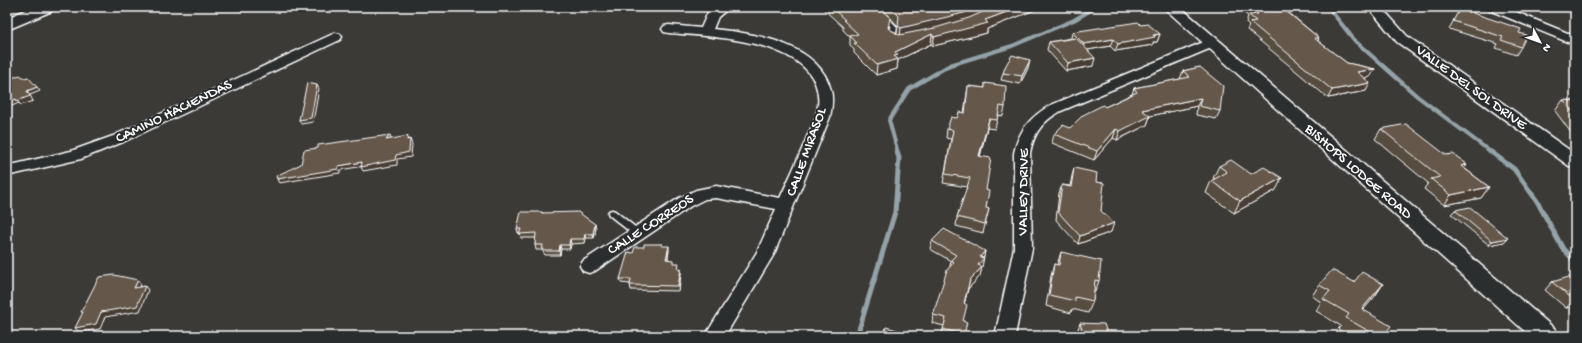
<svg xmlns="http://www.w3.org/2000/svg" width="1582" height="343" font-family="'Gochi Hand',sans-serif">
<rect width="100%" height="100%" fill="#3c3a37"/>
<filter id="ink" filterUnits="userSpaceOnUse"><feTurbulence type="fractalNoise" baseFrequency=".025" numOctaves="2"/><feDisplacementMap in="SourceGraphic" scale="8" xChannelSelector="R" yChannelSelector="G"/><feConvolveMatrix kernelMatrix="1 2 1 2 8 2 1 2 1" color-interpolation-filters="sRGB"/></filter>
<g filter="url(#ink)">
<g fill="none" stroke-linecap="round" stroke-linejoin="round">
<!-- stream-far1 -->
<path stroke="#93a3a9" stroke-width="4" d="M1328 7 1355 41 1417 96 1492 153
M898 153 889 120 909 89 950 65 1012 46 1074 20 1096 7"/>
<!-- stream -->
<path stroke="#93a3a9" stroke-width="5" d="M1491 152 1514 169 1537 201 1563 249 1575 261
M857 336 895 212 899 158 897 152"/>
<!-- service casing -->
<g stroke="#fff" stroke-width="3">
<path id="service" d="M871 7H878L896 26 897 27 895 36 898 39 897 40C894 41 890 40 888 37L891 27Z
M612 210 615 211 640 231 641 233 640 235H634L609 215 608 213 609 211Z"/>
</g>
<!-- minor casing -->
<g stroke="#fff" stroke-width="3">
<path id="minor" d="M716 7H730L718 17 713 29C753 33 819 43 831 90 833 99 832 108 830 117L774 254 725 336H705L757 252 776 209 716 198 705 199 691 206 595 271 589 273 583 271 580 266 583 261 679 198 696 190 716 186 780 198C789 179 797 161 805 142 808 134 813 125 816 117 837 40 715 37 669 33L664 32 662 29 664 26 669 25 701 28 708 12Z
M1368 7H1381L1407 36 1575 154V167L1569 166 1397 42Z
M1487 7H1504L1575 36V45L1489 10Z
M335 33 340 34 342 37 340 40 123 142 81 159 7 176V166L71 151 113 136Z
M1211 39 1216 40 1218 43 1216 46 1061 111C1043 121 1034 132 1030 153L1032 248 1015 336H995L1014 248V153C1019 130 1031 116 1051 105Z"/>
</g>
<!-- tertiary casing -->
<g stroke="#fff" stroke-width="3">
<path id="tertiary" d="M1163 7H1180L1555 329 1558 336H1530Z"/>
</g>
<!-- secondary casing -->
<g stroke="#fff" stroke-width="3">
<path id="secondary" d="M32 7H55L52 11 7 30V18Z"/>
</g>
<!-- service -->
<use href="#service" fill="#2a2d2e" fill-rule="evenodd"/>
<!-- minor -->
<use href="#minor" fill="#2a2d2e" fill-rule="evenodd"/>
<!-- tertiary -->
<use href="#tertiary" fill="#2a2d2e" fill-rule="evenodd"/>
<!-- secondary -->
<use href="#secondary" fill="#2a2d2e" fill-rule="evenodd"/>
</g>
<!-- wall -->
<path fill="#574d41" stroke="#fff" d="M821 7H879L889 29 897 33 898 26 880 7H1042L987 29V33L933 46 931 44 898 60 897 69 876 75 854 53V50L850 45V37L843 30V27Z
M1240 7H1290L1288 12 1319 38 1318 41 1347 63 1375 69 1370 77 1364 78 1366 91 1328 98 1247 30 1249 26 1246 23 1248 16 1239 9Z
M1461 7 1473 13 1519 33 1521 47 1516 55 1496 48 1498 44 1449 29Z
M1141 25 1160 34 1157 42H1153V45L1115 51 1110 46 1088 50 1093 66 1066 71 1047 50 1049 42 1071 38 1072 32Z
M1200 67 1220 111 1216 119 1196 115 1197 106 1150 116 1147 125 1117 140 1113 138 1094 160 1052 143 1054 134 1070 128 1105 107 1132 94 1134 88 1180 79 1183 71Z
M1028 68 1020 84 1001 80 1003 73Z
M985 83 1005 107 1003 116 998 115 995 129 987 128 980 157 986 190V208L989 209 983 233 956 226 957 217 967 187 943 183 951 139 946 138 947 129 957 118 964 113 968 86 985 88Z
M1563 100 1575 101V138L1555 111Z
M1381 129 1446 155 1467 164 1464 168 1489 187 1481 198 1444 205 1424 189 1428 183 1375 139Z
M1219 166 1251 174 1276 190 1234 213 1206 193 1211 181 1215 179 1213 178Z
M1074 168 1096 182 1101 211 1111 232 1078 244 1056 220 1059 193 1062 185 1070 186 1072 176Z
M1455 210 1504 242 1489 245 1451 214Z
M542 212 543 213 596 228 594 238H586L585 243 571 244 570 249H561L560 255H545L542 250H536L535 245 536 238H521L520 233H518L517 229Z
M932 241 985 251 980 276 968 289 964 304 963 321 964 336H941L944 326 932 323 933 315 950 266 951 261 930 249Z
M662 244V246L669 250 668 260 679 268V269L681 273 679 291 631 290 630 285V284L621 283 620 279 633 253 644 247Z
M1061 252 1099 281 1095 292H1094L1093 301 1088 313 1072 309 1071 313 1046 306 1051 276 1054 264 1057 265Z
M1354 282 1383 284 1375 296 1363 310 1384 336H1349L1338 329 1341 326 1316 311 1321 302 1312 296 1319 285Z
M1552 282H1575V306L1566 308 1545 290Z
M1080 323 1108 336H1076V335Z"/>
<!-- shaded-wall -->
<path fill="#473e35" stroke="#fff" d="M978 7H999L963 23 900 37 901 28Z
M1020 7H1042L987 29V33L933 46 934 37 985 20Z
M1281 7H1290L1288 12Z
M932 34 931 44 898 60 897 69 876 75 877 65 895 52Z
M1160 34 1157 42H1153V45L1115 51 1118 44Z
M1113 39 1110 46 1082 51 1084 44Z
M1095 58 1093 66 1066 71 1068 63Z
M1030 60 1028 68 1020 84 1022 76Z
M1375 69 1370 77 1352 80 1357 72Z
M1370 83 1366 91 1328 98 1332 90Z
M317 85 319 89 313 122 301 124 299 120Z
M37 87 40 91 30 95 33 101 21 105 17 101 27 91Z
M1201 98 1197 106 1150 116 1147 125 1117 140 1120 131 1142 110Z
M16 99 19 103 7 108V103Z
M989 119 987 128 977 166 979 156Z
M1116 129 1113 138 1094 160 1097 151Z
M390 135 391 139 386 140Z
M410 139 412 144 411 157 397 159V165L363 171 361 167 396 155Z
M362 162 364 166 340 170V173L279 183 277 179 338 166Z
M1467 164 1459 175 1461 166Z
M1282 178 1276 190 1234 213 1240 201Z
M1489 187 1481 198 1444 205 1451 195Z
M1114 223 1111 232 1078 244 1080 236Z
M595 224 596 228 594 238 593 234Z
M585 234 586 238 585 243 584 239Z
M1508 238 1504 242 1489 245 1492 241Z
M570 239 571 244 570 249 569 245Z
M560 245 561 249 560 255 559 251Z
M669 246V250L667 264 666 259Z
M985 251 982 267 976 273 980 257Z
M982 267 980 276 968 289 962 312 970 280Z
M681 269V273L679 291 678 286Z
M138 280 141 285 138 292 134 288Z
M1383 284 1375 296 1354 321 1362 309Z
M145 286 148 290 140 311 105 317 100 329 79 332 75 328Z
M1575 299V306L1566 308Z"/>
<!-- building -->
<path fill="#65594c" stroke="#fff" d="M831 7H879L890 18 888 28 899 35 935 28 969 18 994 7H1020L985 20 988 23 934 37 932 34 895 52 898 55 894 56 898 59 877 65 854 43H857L850 36 858 34 843 20H845Z
M890 7H978L964 13 901 28 898 26 899 16Z
M1249 7H1281L1319 38H1314L1347 63 1375 69 1357 72 1370 83 1332 90 1250 22 1256 21 1249 15 1258 14Z
M1461 7 1474 11 1473 13 1521 29 1519 33 1527 35 1521 47 1501 40 1503 37 1453 21Z
M1138 22 1141 25 1148 24 1160 34 1153 35 1155 37 1118 44 1113 39 1084 44 1072 32Z
M1076 38 1095 58 1068 63 1049 42Z
M1012 55 1030 60 1022 76 1003 73 1006 65Z
M1200 67 1223 86 1220 111 1199 106 1201 98 1142 110 1150 116 1120 131 1116 129 1097 151 1054 134 1063 125 1070 128 1083 115 1103 105 1105 107 1137 92 1134 88 1190 77 1183 71Z
M20 75 24 78 28 77 37 87 27 91 30 96 17 101 16 99 7 103V80Z
M307 83 317 85 311 118 299 120Z
M985 83 1006 86 1005 107 1000 106 997 120 989 119 979 156 991 158 986 190 989 191 986 208 989 209 985 224 957 217 970 178 945 174 953 130 947 129 951 117 957 118 959 112 965 113 968 86 985 88Z
M1563 100 1575 101V115Z
M1406 124 1446 155 1453 154 1467 164 1461 166 1489 187 1451 195 1431 179 1440 177 1381 129Z
M390 135 386 140 408 136 407 140 410 139 409 152 396 155 395 160 361 167 362 162 338 166V169L277 179 276 176 301 164 304 150 318 148V145Z
M1231 160 1251 174 1264 167 1282 178 1240 201 1211 181 1227 172 1219 166Z
M1074 168 1097 173 1096 182 1104 183 1101 211 1114 223 1080 236 1058 212 1062 185 1071 187Z
M1470 207 1508 238 1492 241 1455 210Z
M521 212H542V213L578 212 595 224 593 234H585L584 239H570L569 245H560L559 251H544V249H542L543 245H535L536 233 519 234 521 229H517Z
M944 229 985 251 980 257 984 258 978 265 982 267 970 280 964 303 967 305 963 321 967 322 964 335 943 329 946 318 933 315 947 270 954 262 951 260 956 255 932 241Z
M644 244H662V246H669L666 259 673 260V263H679L678 269H681L678 286 630 285 631 279H620L628 252 633 253 635 247H644Z
M1061 252 1101 261 1099 281 1095 280 1093 301 1075 297V301L1049 295 1054 264 1059 265Z
M1332 270 1354 282 1362 272 1383 284 1362 309 1391 326 1383 336H1377L1346 318 1349 314 1323 299 1330 291 1319 285Z
M114 275 138 280 134 288 145 286 137 306 101 312 96 324 75 328 83 312H81L99 277Z
M1569 277 1575 282V299L1574 300 1552 282Z
M1080 323 1104 324 1108 336H1084Z
M886 327 909 333 908 336H883Z"/>
</g>
<g text-anchor="middle" dominant-baseline="central" stroke-width="4" stroke-linejoin="round" paint-order="stroke">
<!-- street labels -->
<g font-size="15" fill="#fff" stroke="#2a2d2e">
<text transform="translate(1471 88) rotate(36)">VALLE DEL SOL DRIVE</text>
<text transform="translate(174 112) rotate(-26)">CAMINO HACIENDAS</text>
<text transform="translate(807 152) rotate(-70)">CALLE MIRASOL</text>
<text transform="translate(1358 172) rotate(41)">BISHOPS LODGE ROAD</text>
<text transform="translate(1024 192) rotate(-89)">VALLEY DRIVE</text>
<text transform="translate(651 225) rotate(-33)">CALLE CORREOS</text>
</g>
</g>
<!-- margin -->
<rect width="1582" height="343" fill="none" stroke="#2a2d2e" stroke-width="24"/>
<rect x="12" y="12" width="1558" height="319" fill="none" stroke="#fff" stroke-width="1.5" filter="url(#ink)"/>
<!-- north arrow -->
<g transform="translate(1540 42) rotate(131)" stroke="#2a2d2e" stroke-width="3" paint-order="stroke">
<path d="M0-3L7 15L0 10L-7 15Z" fill="#ffffff"/>
<text y="-6" font-size="11" font-weight="bold" text-anchor="middle" fill="#ffffff">N</text>
</g>
</svg>
